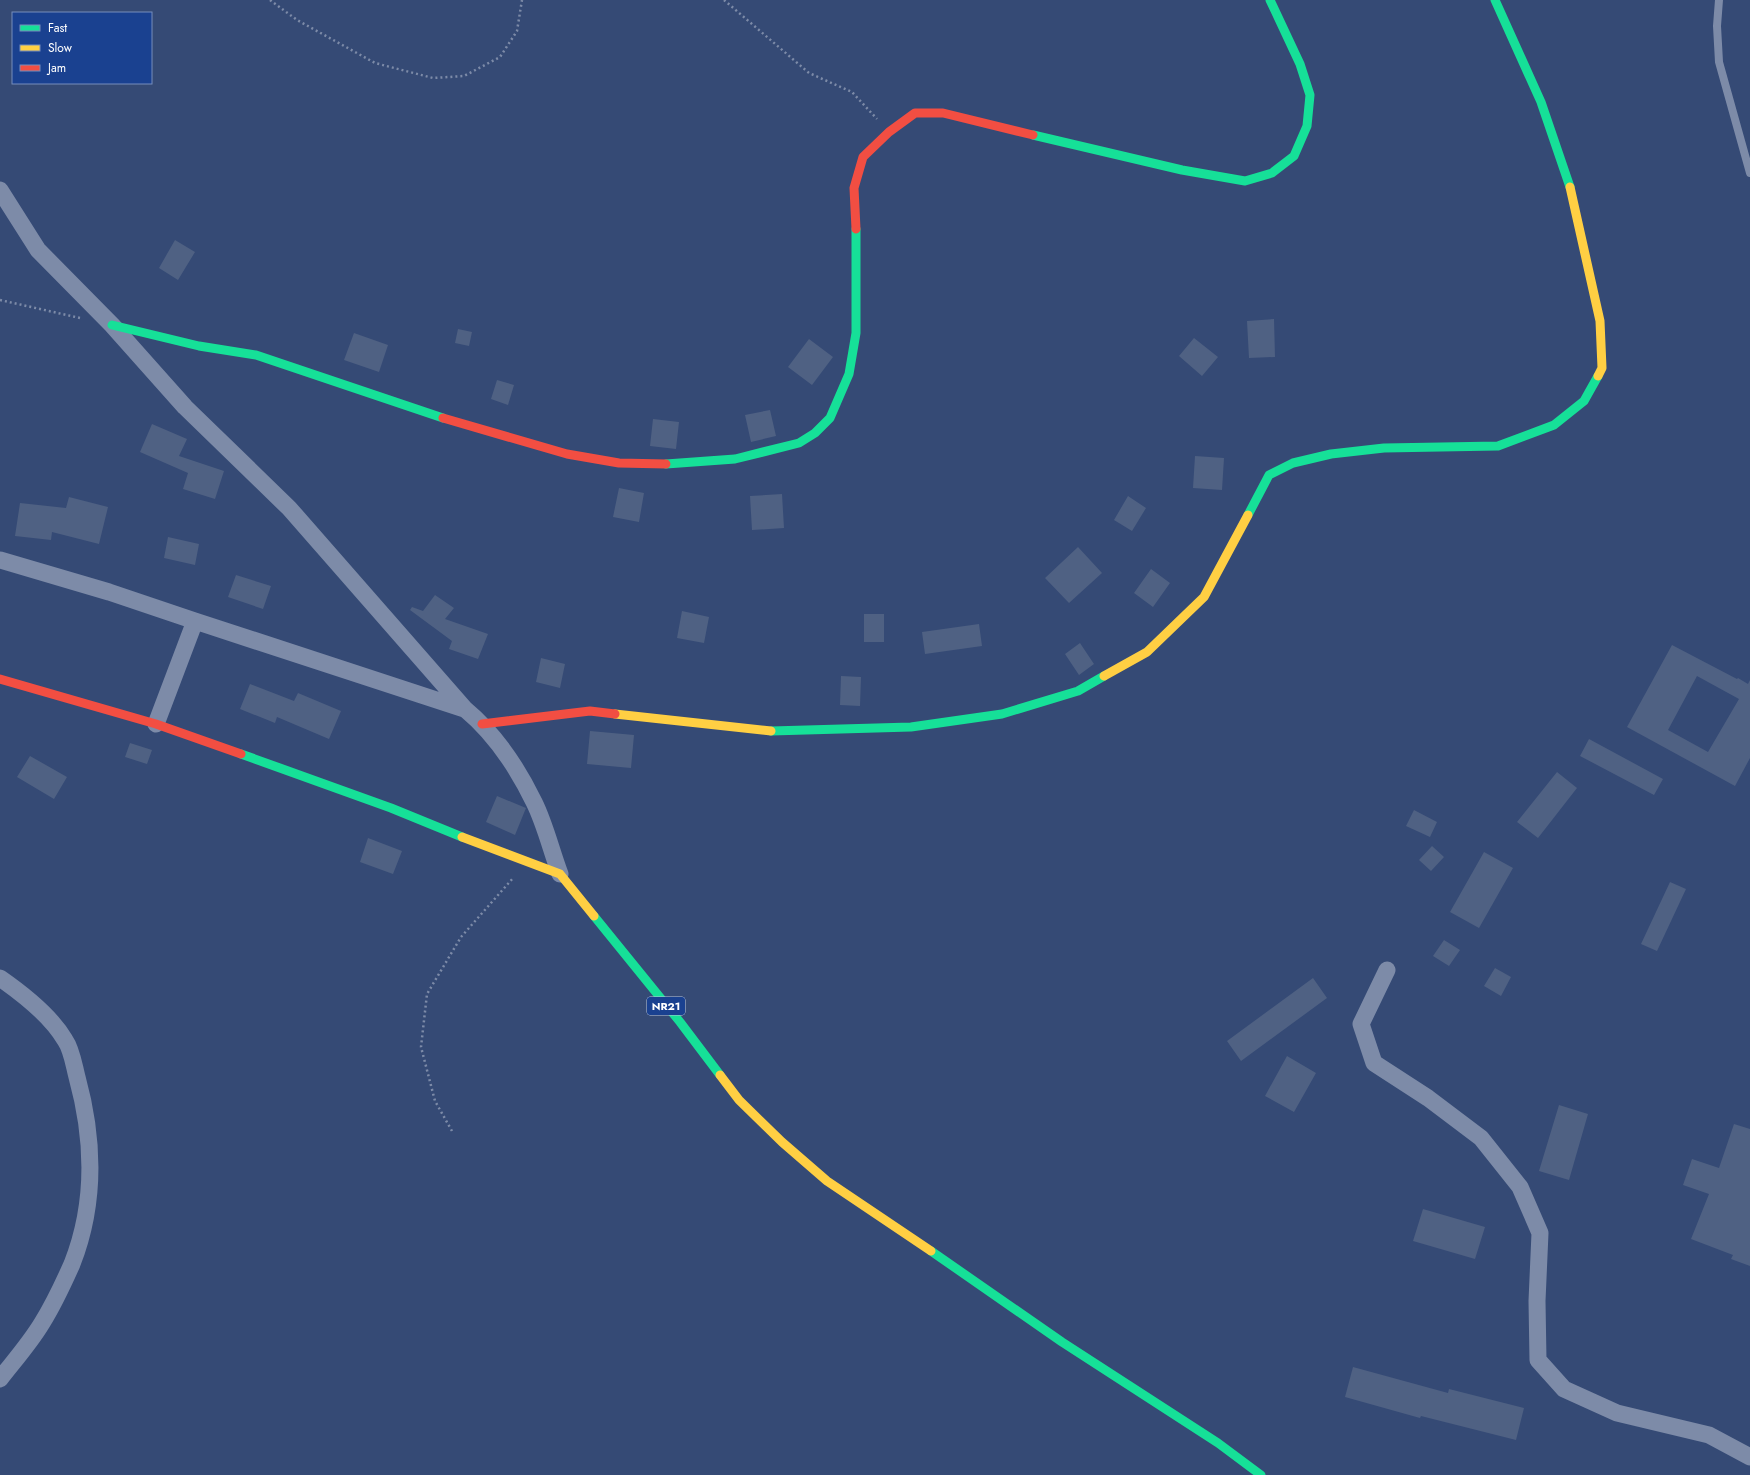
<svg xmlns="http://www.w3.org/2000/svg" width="1750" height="1475" font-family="Jost,sans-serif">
<rect width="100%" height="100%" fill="#354a75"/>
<!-- building -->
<path fill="#4f6183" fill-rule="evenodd" d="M175 240 195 252 178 280 159 268Z
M1274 319 1275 357 1249 358 1247 321Z
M458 329 472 332 469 346 455 343Z
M354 333 388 345 379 372 344 360Z
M1194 338 1218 357 1202 376 1179 356Z
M809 339 833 357 812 385 788 367Z
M497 380 514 385 508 405 491 399Z
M770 410 776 436 751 442 745 415Z
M653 419 679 422 676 449 650 446Z
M152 424 187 439 179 456 224 471 215 499 183 489 188 473 140 452Z
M1195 456 1224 458 1222 490 1193 488Z
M619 488 644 493 639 522 613 517Z
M782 494 784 528 752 530 750 496Z
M1128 496 1146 508 1132 531 1114 520Z
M69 497 108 507 99 544 52 532 51 540 15 536 20 503 66 508Z
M168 537 199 544 195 565 164 558Z
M1078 547 1102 573 1069 603 1045 578Z
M1151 569 1170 583 1153 607 1134 593Z
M236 575 271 586 263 609 228 597Z
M435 595 454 608 445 619 488 634 478 659 449 649 452 641 410 610 412 607 423 611Z
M682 611 709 617 704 643 677 638Z
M864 614H884V642H864Z
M979 624 982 646 925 654 922 632Z
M1080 643 1094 664 1079 675 1065 654Z
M1672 645 1737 679 1738 678 1748 684 1750 680V758L1735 786 1627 727ZM1697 676 1739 699 1708 752 1668 730Z
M541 658 565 664 560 688 536 682Z
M841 676 861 677 860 706 840 705Z
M250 684 294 701 298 693 341 711 329 739 277 717 275 723 240 709Z
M590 731 634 735 631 768 587 764Z
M1589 739 1663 779 1654 795 1580 756Z
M130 743 152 750 147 764 125 757Z
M30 756 67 777 54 799 17 777Z
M1557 772 1577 788 1538 838 1517 822Z
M497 796 526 808 515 835 486 822Z
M1414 810 1437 822 1430 837 1406 826Z
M368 838 402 851 393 874 360 862Z
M1432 846 1444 857 1431 871 1419 860Z
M1484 852 1513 868 1479 928 1450 912Z
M1670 882 1686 889 1657 951 1641 944Z
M1444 940 1460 950 1449 966 1433 956Z
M1495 968 1511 977 1501 996 1484 986Z
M1313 978 1327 998 1241 1061 1227 1041Z
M1287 1056 1316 1073 1294 1112 1265 1096Z
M1559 1105 1588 1114 1569 1180 1539 1171Z
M1734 1124 1750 1129V1266L1731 1259 1733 1255 1691 1239 1709 1194 1683 1185 1692 1159 1719 1168Z
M1423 1209 1485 1227 1475 1259 1413 1241Z
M1353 1367 1448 1393 1449 1389 1524 1408 1516 1440 1421 1416 1420 1418 1345 1397Z"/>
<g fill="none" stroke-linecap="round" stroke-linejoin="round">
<!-- path -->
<path stroke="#7d8ba8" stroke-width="2.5" stroke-dasharray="2 3" stroke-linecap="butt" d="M270 0 297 20 375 63 433 78 464 76 500 57 517 31 522 0
M724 0 809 73 852 92 877 119
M0 300 80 318
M452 1131 435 1101 421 1047 427 994 461 937 514 877"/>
<!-- lane -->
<path stroke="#7d8ba8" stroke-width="8" d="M1719 0 1717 26 1719 62 1750 173"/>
<!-- street -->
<path stroke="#7d8ba8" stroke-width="17" d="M0 190 38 250 112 325 185 407 289 508 465 709C495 734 517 767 534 802 545 824 551 850 560 874
M0 560 109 592 195 621 464 709
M156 724 195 621
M1387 970 1361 1024 1374 1063 1428 1098 1481 1138 1520 1187 1540 1233 1537 1301 1538 1360 1564 1389 1617 1413 1709 1435 1750 1457
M0 978C23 994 51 1016 65 1040 72 1050 74 1066 77 1077 94 1139 96 1203 72 1264 64 1282 52 1307 42 1323 30 1343 14 1361 0 1379"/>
<!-- fast -->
<path stroke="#16e098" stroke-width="9" d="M1495 0 1541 102 1570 187
M1033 135 1182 170 1245 181 1272 173 1294 156 1307 126 1310 95 1300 64 1270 0
M112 325 199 346 256 355 443 418
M666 464 735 459 799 443 815 433 830 418 849 374 856 333V229
M1248 515 1269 475 1293 463 1331 454 1384 448 1498 446 1554 425 1584 401 1598 376
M771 731 911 727 1002 714 1078 691 1104 676
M241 754 391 808 462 837
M594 916 680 1022 720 1075
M931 1251 1062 1342 1218 1443 1261 1475"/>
<!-- slow -->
<path stroke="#ffcf43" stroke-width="9" d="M1570 187 1600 321 1602 368 1598 376
M1104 676 1147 652 1204 597 1248 515
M615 714 771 731
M462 837 560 874 594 916
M720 1075 739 1100 782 1142 827 1181 931 1251"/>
<!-- jam -->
<path stroke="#f24e42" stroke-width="9" d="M856 229 854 188 863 157 889 132 915 113H943L1033 135
M443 418 567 454 619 463 666 464
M0 679 156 724 241 754
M482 724 590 711 615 714"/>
</g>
<g text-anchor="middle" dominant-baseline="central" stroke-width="3" stroke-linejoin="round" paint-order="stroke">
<!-- shield labels -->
<rect fill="#1a4190" stroke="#bac6de" stroke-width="1" x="647" y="997" width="38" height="18" rx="3"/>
<g font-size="11" font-weight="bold" fill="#fff">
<text x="666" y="1006">NR21</text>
</g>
</g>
<!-- legend -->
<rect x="12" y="12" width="140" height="72" fill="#1a4190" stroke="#768dbc"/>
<rect x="20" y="25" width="20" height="6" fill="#16e098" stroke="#768dbc"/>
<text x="48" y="32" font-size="12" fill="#ffffff">Fast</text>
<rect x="20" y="45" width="20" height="6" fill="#ffcf43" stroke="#768dbc"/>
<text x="48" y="52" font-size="12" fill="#ffffff">Slow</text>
<rect x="20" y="65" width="20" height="6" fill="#f24e42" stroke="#768dbc"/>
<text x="48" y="72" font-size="12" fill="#ffffff">Jam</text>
</svg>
